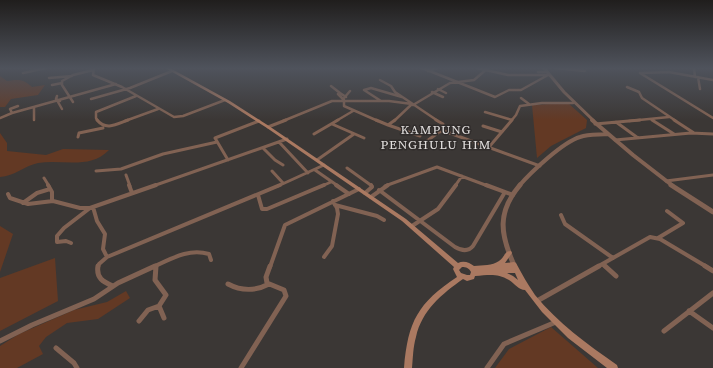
<svg xmlns="http://www.w3.org/2000/svg" width="713" height="368" font-family="'Source Serif 4',serif">
<rect width="100%" height="100%" fill="#3b3735"/>
<!-- green -->
<path fill="#633924" d="M0 76 7 81C18 79 24 79 32 87L45 85 38 95 11 99 5 107H0Z
M568 103 587 120 586 128 551 146 537 158 532 105Z
M0 133 7 143V151L46 155 63 149 109 150C90 170 62 159 38 163 24 166 15 176 0 177Z
M0 226 13 234 0 272Z
M55 258 58 301 0 331V278Z
M126 291 130 298 98 319 67 323 46 337 39 346 43 354 17 368H0V346L19 334 74 310 107 302Z
M551 327 598 368H495L509 349Z"/>
<g fill="none" stroke-linecap="round" stroke-linejoin="round">
<!-- minor-far3 -->
<path stroke="#816253" stroke-width="2.5" d="M94 68 93 75 122 87 174 117 183 116 225 100
M422 68 495 97 509 90H521L548 75
M477 68 508 75H549
M555 68 585 71
M694 68 695 77
M428 71 437 68
M538 72H547
M23 73 46 68
M640 73 713 118
M640 73 669 72 713 80
M698 77 700 89
M49 78 72 76
M380 80 391 86 395 92 438 121
M52 85 62 83
M331 86 340 93
M627 87 639 92 642 98 676 121
M438 89 446 93
M432 92 443 97
M57 96 56 99 60 101
M344 98 350 91
M521 98 529 104
M91 99 130 88 172 71
M343 99 338 94 340 93 346 97
M344 100V106L378 121
M381 101 364 90 371 88 402 97
M58 102 62 109
M73 102 62 85V81L73 75 93 70
M413 105 450 83 474 80 488 68
M34 108V120
M485 112 512 120
M12 113 10 109 18 106
M0 118 12 113 116 84
M651 119 654 121
M98 121 96 118V112L136 96
M125 121 158 109
M283 121 332 101H389L412 104
M336 121 353 111
M394 121 412 104
M511 121 516 115 520 106 542 103H573
M629 121 669 117"/>
<!-- minor-far2 -->
<path stroke="#816253" stroke-width="3" d="M97 120C106 131 117 124 128 120
M376 120 388 125 395 120
M436 120 443 124 442 131
M652 120 674 134
M674 120 694 133
M616 122 638 138
M332 124 364 138
M595 124 640 120
M388 125 420 136
M483 126 502 132
M268 127 286 120
M314 134 338 120
M78 137 79 133 103 128
M615 140 691 133 713 134
M427 141 439 132 444 131 540 166
M279 142 308 173
M489 147 512 120
M263 148 275 160 283 165
M228 160 215 138 259 121
M317 160 354 134
M347 168 372 186
M315 170 338 186
M96 171 121 169 163 154 217 142
M272 171 283 183
M126 175 130 186
M44 178 49 186
M666 181 713 175
M153 186 287 139
M278 186 324 165
M322 186 331 182
M385 186 437 167 488 186
M455 186 462 176"/>
<!-- minor-far1 -->
<path stroke="#816253" stroke-width="4" d="M48 185 52 192V201
M129 185 132 193
M336 185 349 194
M486 185 513 195
M379 190 455 247C462 251 468 252 473 246L505 192
M365 193 372 187 371 185
M8 194 10 198 28 204 53 201 80 208H90L156 185
M258 195 262 209H267L324 185
M371 197 388 185
M23 203 37 193 50 189
M335 205 377 216 384 220
M93 207 97 221 105 234 103 249 107 257
M561 215 565 224 613 258
M412 226 438 209 456 185
M658 238 683 223 667 211
M71 243 66 241 57 242V236L64 228 90 208
M324 257 332 246 338 214 337 208 333 201
M602 264 606 267
M98 267 99 264 107 257 280 185
M153 267C171 259 188 248 209 254L211 260
M270 267 285 225 359 189
M597 267 650 237 660 239 707 267"/>
<!-- minor -->
<path stroke="#816253" stroke-width="5" d="M98 266C96 278 103 282 113 286
M156 266 155 280 166 295 159 306 164 318
M605 266 616 276
M705 266 713 271
M228 284C241 291 256 291 269 284
M537 301 599 266
M689 311 713 328
M139 321 148 310 159 306
M664 331 713 293
M0 341 32 325 94 299 118 283 155 266
M56 348 74 363 77 368
M241 368 286 296 284 290 267 283 266 277 270 266
M487 368 504 344 556 322"/>
<!-- tertiary-far2 -->
<path stroke="#816253" stroke-width="3" d="M544 68 564 92 594 121"/>
<!-- tertiary-far1 -->
<path stroke="#816253" stroke-width="4" d="M592 120 633 155 673 186
M519 186C531 172 563 142 580 137 589 134 599 135 608 134"/>
<!-- tertiary -->
<path stroke="#816253" stroke-width="5" d="M671 185 713 212
M514 265C500 234 497 212 520 185"/>
<!-- secondary -->
<path fill="#aa7961" fill-rule="evenodd" d="M165 68H170L230 101 269 126 406 219 458 263C464 260 470 263 474 266 483 265 492 266 499 261 505 257 504 251 511 251L512 253 505 263 514 262 516 263C522 274 528 285 535 295 558 323 587 344 617 365L618 368H607L568 338 542 312 525 290C519 290 515 284 509 280 497 273 489 275 475 276L474 279 467 281 463 279C442 294 422 310 416 337 413 347 413 358 412 368H404C408 321 418 303 457 277L453 269 454 267 402 221 267 128 228 103ZM462 267C466 267 469 268 471 272L470 275H467L461 273 459 270ZM507 273H515L518 280 513 276Z"/>
</g>
<!-- sky -->
<linearGradient id="sky" x2="0" y2="1"><stop stop-color="#201e1d"/><stop offset="0.57" stop-color="#4f535c"/><stop offset="1" stop-color="#4f535c" stop-opacity="0"/></linearGradient>
<rect width="713" height="120" fill="url(#sky)"/>
<g text-anchor="middle" dominant-baseline="central" stroke-width="3" stroke-linejoin="round" paint-order="stroke">
<!-- quarter labels -->
<g font-size="13" letter-spacing="1" fill="#e3e0df" stroke="#302c2b">
<text x="436" y="129">KAMPUNG<tspan x="436" dy="15">PENGHULU HIM</tspan></text>
</g>
</g>
</svg>
